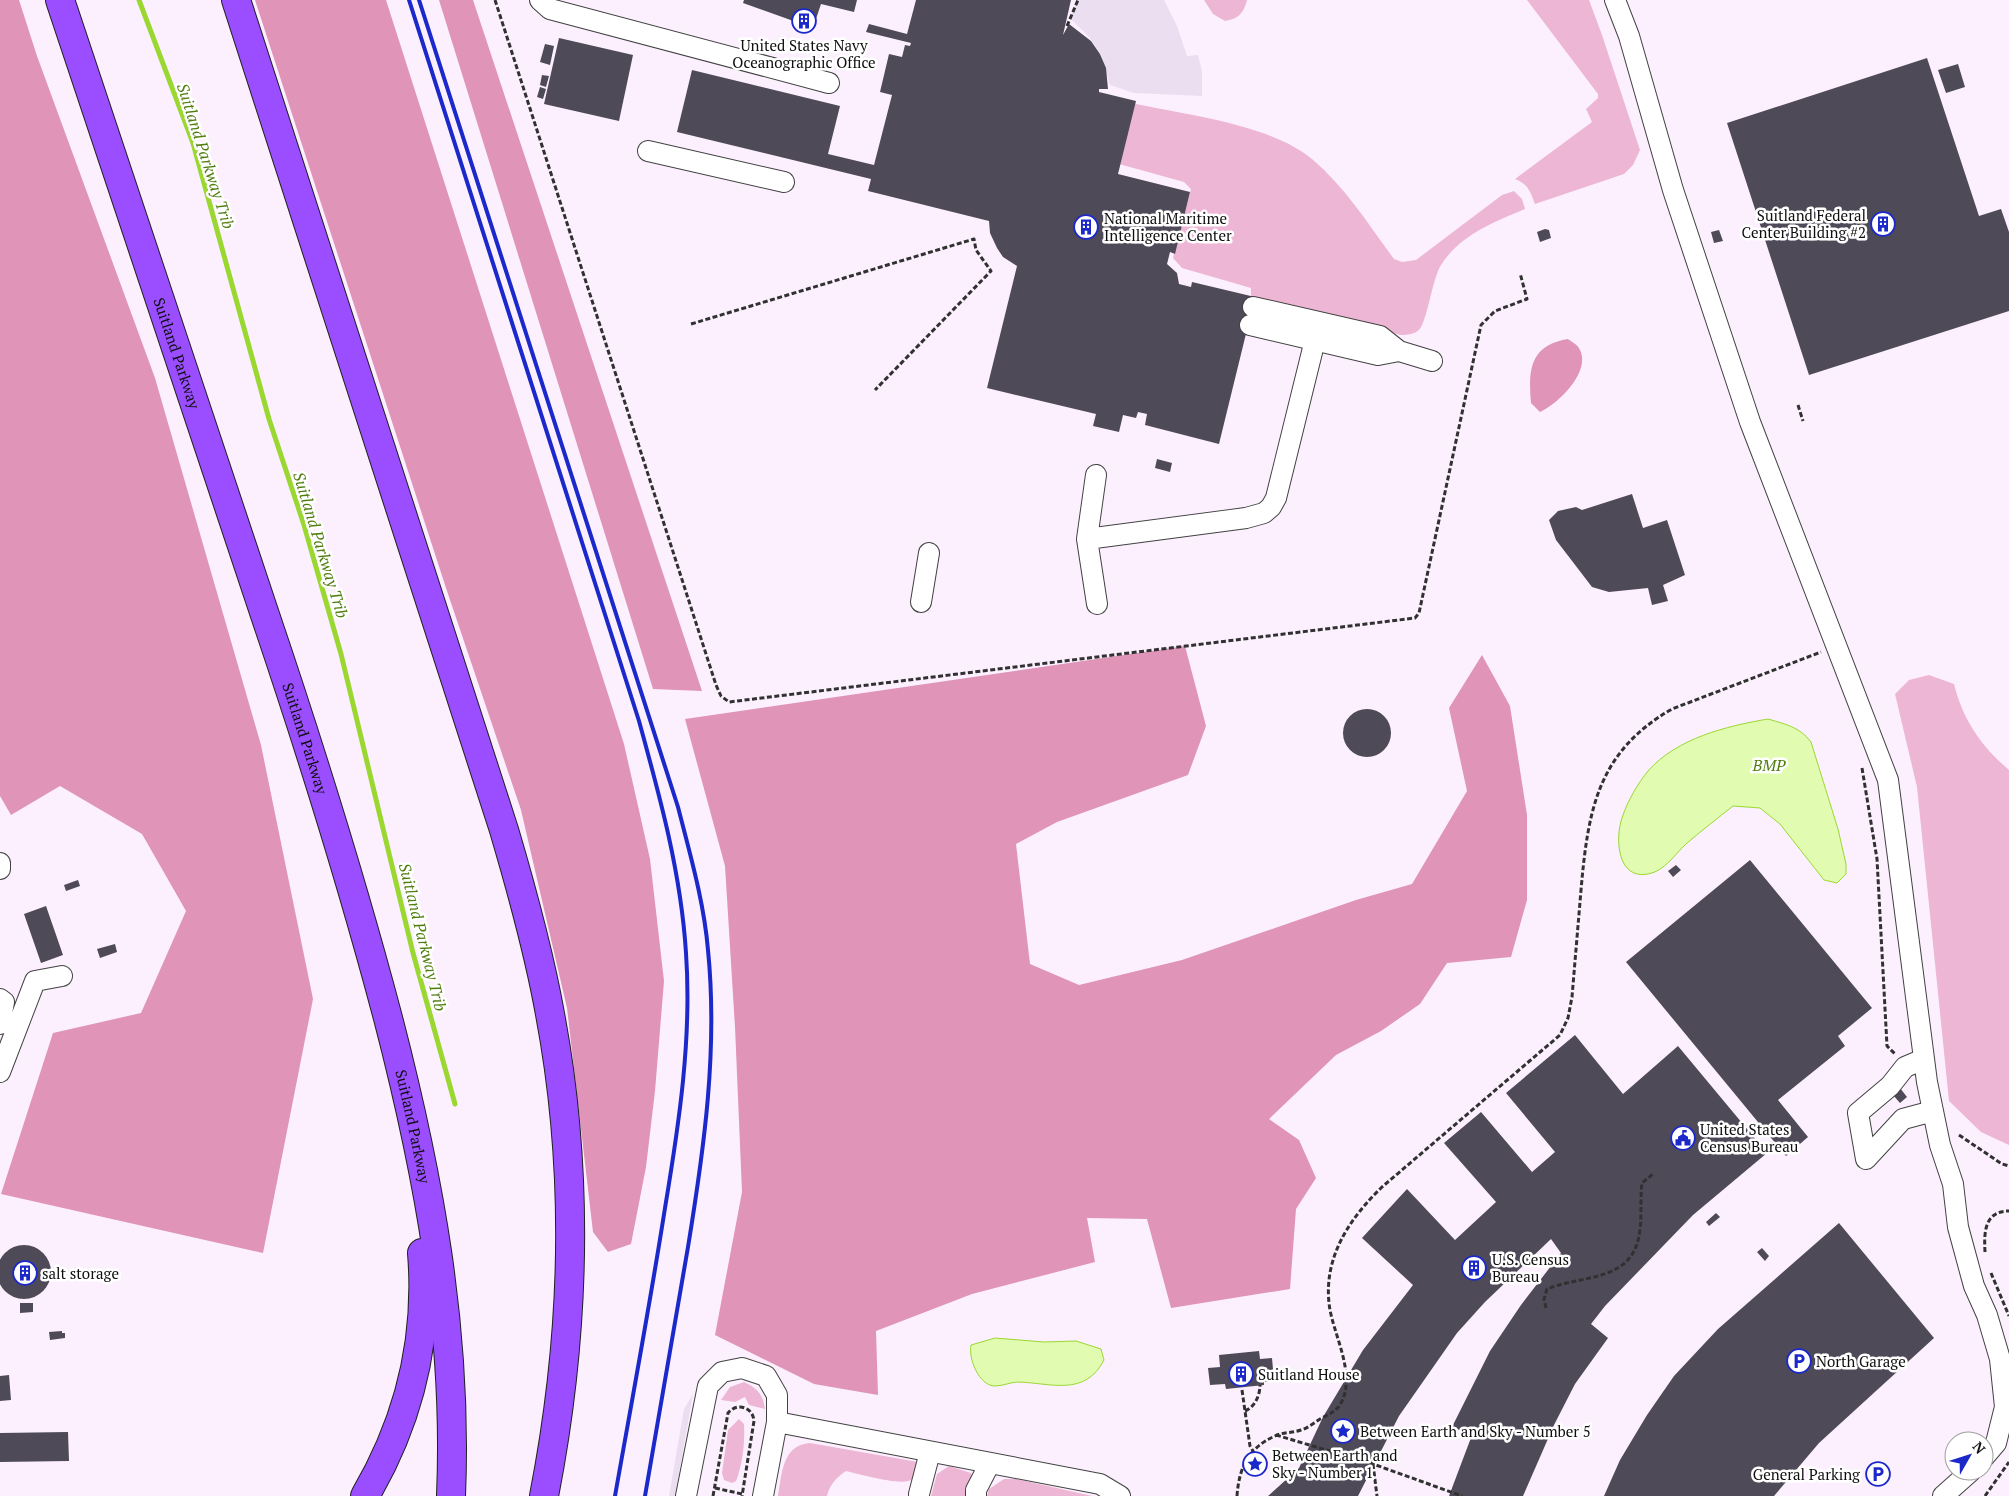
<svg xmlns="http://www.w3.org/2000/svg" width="2009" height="1496" font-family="'PT Serif',serif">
<rect width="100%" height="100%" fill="#fcf0ff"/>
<!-- green -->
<path fill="#edb6d4" d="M1204 0H1247C1244 13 1238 19 1225 21L1213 14Z
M1527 0H1589L1602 35 1640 150 1633 165 1624 174 1535 204C1530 191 1528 184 1515 179L1592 122 1586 109 1598 98V94Z
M1132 103C1186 115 1270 124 1312 159 1345 187 1369 225 1394 259L1402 262 1416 260 1502 195 1514 191 1522 199 1525 209C1494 222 1460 235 1441 265 1432 280 1427 322 1419 330 1415 334 1407 335 1401 335L1251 301V288L1182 268 1173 258 1191 189 1184 182 1119 164Z
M1929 675 1954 684C1963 720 1981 746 2009 770V1145L1981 1132 1949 1101 1917 787 1895 694 1909 680Z
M744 1382C757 1388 763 1394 765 1409L749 1405 745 1397 735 1402 721 1400 730 1387Z
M739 1419 744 1424C745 1441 743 1464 736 1481L732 1483 724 1480 722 1473 728 1430Z
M810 1443 918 1462C917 1468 917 1476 911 1480 901 1486 859 1474 846 1471 836 1478 830 1484 827 1496H778C782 1474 782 1445 810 1443Z
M949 1466 971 1473 972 1479 966 1496H931L937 1474Z
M1004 1479H1017L1092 1496H987L989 1489Z"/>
<!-- forest -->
<path fill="#df94b8" d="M0 0H19L37 56 155 378 261 745 313 999 263 1253 1 1194 53 1033 141 1013 186 911 142 834 60 786 11 815 0 796Z
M255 0H386L624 744 650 859 664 981 655 1091 646 1167 631 1244 608 1252 593 1232 567 1008 521 810 447 591Z
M439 0H473L702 691 653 689Z
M1568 339C1572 342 1578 345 1580 350 1591 372 1558 404 1540 412L1531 403C1528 370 1530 345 1568 339Z
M1185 646 1206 726 1188 775 1057 822 1016 844 1030 964 1079 985 1182 960 1356 900 1412 884 1467 791 1449 708 1482 655 1510 706 1527 815V900L1511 957 1447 963 1420 1004 1381 1031 1336 1055 1269 1119 1299 1140 1316 1178 1296 1209 1290 1289 1171 1308 1147 1219 1087 1218 1095 1262 972 1294 876 1331 878 1395 814 1384 715 1335 742 1192 735 1027 725 866 685 719Z"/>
<!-- plaza -->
<path fill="#ebdef1" d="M1077 0H1164L1177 26 1187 56 1198 55 1202 71V96L1134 93 1110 85 1101 54 1089 37 1070 18Z
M693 1394 675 1496H669L684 1409Z"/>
<!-- water -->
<path fill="#e1fbb0" stroke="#9ad831" d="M1768 719C1785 724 1800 727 1811 742L1838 829 1846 864V874L1837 883 1824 880 1780 824 1760 808 1733 806C1718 818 1701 831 1686 844 1674 855 1665 871 1648 874 1617 880 1615 838 1622 818 1627 802 1638 783 1648 771 1677 738 1727 726 1768 719Z
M995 1338 1044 1342 1076 1341 1101 1349 1104 1360C1085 1397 1051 1383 1018 1382 1011 1382 1003 1386 995 1386 979 1386 968 1358 971 1345Z"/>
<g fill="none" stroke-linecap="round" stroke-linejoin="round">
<!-- stream -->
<path stroke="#9ad831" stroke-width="5" d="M139 0 193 143 269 419 304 525 341 654 413 953 455 1104"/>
</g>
<!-- building -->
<path fill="#4f4a58" d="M744 0H857L854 12 821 4 813 28 743 3Z
M916 0H1071L1063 35 1069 24 1091 41 1100 54 1106 68 1108 89H1099V92L1136 101 1118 174 1190 192 1175 254 1170 252 1167 264 1177 273 1179 284 1191 287 1192 282 1255 297 1219 444 1145 425 1147 414 1138 412 1136 418 1123 415 1119 432 1093 426 1096 414 987 388 1017 266 1003 257 997 248 990 233 989 221 868 191 871 179 677 132 692 70 840 106 828 154 874 165 892 95 880 92 889 54 902 57 905 45 910 46 911 43 866 32 869 24 907 34Z
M559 38 633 55 619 121 544 104Z
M545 44 554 46 550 65 540 62Z
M1927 58 1979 216 2001 209 2009 232V311L1809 375 1727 123Z
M1958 64 1965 87 1946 93 1938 70Z
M542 75 549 76 546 87 540 85Z
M540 87 546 89 543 99 537 97Z
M1545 229 1549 230 1551 238 1540 242 1537 232Z
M1719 230 1723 241 1714 243 1711 232Z
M1157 459 1172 463 1170 472 1155 468Z
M1632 494 1643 528 1667 520 1685 575 1663 585 1668 601 1652 605 1648 588 1609 592 1592 587 1556 540 1549 520 1558 511 1576 507 1582 510Z
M1343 733a24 24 0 1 1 48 0a24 24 0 1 1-48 0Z
M1750 860 1872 1008 1838 1036 1845 1046 1778 1100 1808 1137 1786 1156 1626 962Z
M1676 865 1681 870 1673 877 1668 871Z
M78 880 80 886 66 891 64 885Z
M46 906 63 955 41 963 24 914Z
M115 944 117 952 100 958 97 949Z
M1575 1035 1623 1094 1678 1046 1767 1153 1693 1215 1605 1306 1591 1324 1608 1338 1575 1384 1554 1425 1523 1496H1449L1472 1435 1452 1427 1490 1351 1521 1305 1561 1253 1551 1239 1485 1302 1457 1333 1399 1416 1358 1496H1268L1299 1468 1323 1417 1363 1350 1413 1285 1362 1238 1407 1189 1455 1240 1496 1202 1444 1143 1481 1112 1532 1172 1555 1152 1506 1093Z
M1900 1088 1907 1097 1900 1103 1893 1095Z
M1716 1213 1720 1217 1709 1226 1706 1222Z
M1839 1223 1934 1338 1819 1443 1774 1496H1604L1620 1460 1647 1415 1674 1376 1718 1329Z
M-3 1272a27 27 0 1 1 54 0a27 27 0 1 1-54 0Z
M1762 1248 1769 1256 1765 1261 1757 1252Z
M20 1303H33V1312L20 1313Z
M62 1331V1333H65V1338L50 1340 49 1332Z
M1259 1351 1260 1359 1272 1358 1274 1381 1264 1382V1385L1226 1389 1225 1384 1210 1385 1208 1368 1220 1367 1219 1355Z
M9 1375 11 1400 0 1401V1376Z
M68 1432 69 1461 0 1462V1433Z"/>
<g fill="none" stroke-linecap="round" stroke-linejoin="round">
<!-- minor casing -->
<g stroke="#424242" stroke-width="22">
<path id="minor" d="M540 0 550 9 829 83
M1615 0 1629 36 1673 190 1750 422 1888 780 1927 1082 1940 1145 1953 1184 1958 1227 1974 1286 1987 1315 2000 1359 2005 1407 1996 1443 1984 1457
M648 151 784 182
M1253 307 1380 336 1399 351
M1250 325 1378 355 1399 351 1432 361
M1096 475 1087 539 1097 604
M1087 539 1246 518 1264 513 1271 507 1276 498 1315 340
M921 602 929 553
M0 863V869
M0 999 4 1002 0 1024
M1924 1059 1905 1067 1890 1086 1858 1113 1866 1159 1903 1119 1933 1111
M0 1072 35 981 62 976
M777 1422 1100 1484 1120 1496
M919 1494 930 1452
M686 1496 708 1386 722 1372 742 1368 766 1376 777 1395V1422L763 1496
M976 1496V1490L989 1465
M1943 1496 1971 1471"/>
</g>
<!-- highway casing -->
<g stroke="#202020" stroke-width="30">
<g id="highway">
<path id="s1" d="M60 0C128 205 196 410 265 615 310 748 352 882 388 1018 429 1176 458 1332 451 1496"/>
<path d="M236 0 504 830C522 891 539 952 550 1014 580 1174 575 1337 544 1496"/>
<path d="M365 1496C409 1421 429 1340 422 1253"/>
</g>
</g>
<!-- path -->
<path stroke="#313131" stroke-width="3" stroke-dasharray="5 2.5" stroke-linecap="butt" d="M495 0 716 685 721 696 729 702 1415 618 1419 613 1481 325 1495 311 1527 299 1520 273
M1067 26 1078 0
M691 324 974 239 976 250 991 271 875 390
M1798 405 1803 421
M1862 768 1877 859 1887 1046 1895 1054
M1959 1135 2002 1164 2009 1166
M1985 1252C1984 1233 1984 1211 2009 1211
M1991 1273 2009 1316
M1546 1308 1544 1299 1547 1289C1584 1274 1635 1283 1640 1229 1642 1214 1640 1199 1642 1183L1654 1173
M1242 1390 1250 1446 1253 1451
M1245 1411C1255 1407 1260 1395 1260 1385
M1276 1435 1373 1464 1462 1496
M1373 1464 1377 1496
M715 1488 742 1494
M713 1496 728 1413C737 1402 753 1407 754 1421L742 1496
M1237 1496C1239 1468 1248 1448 1275 1436 1283 1432 1292 1433 1301 1430 1308 1428 1314 1423 1320 1419 1329 1414 1336 1412 1341 1403 1357 1373 1332 1333 1329 1303 1324 1256 1350 1218 1382 1187L1560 1035 1568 1018 1572 997C1575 961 1578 926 1581 890 1588 811 1597 752 1672 709L1821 652
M1985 1496 2009 1462"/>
<!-- minor -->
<use href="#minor" stroke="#fff" stroke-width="20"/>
<!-- highway -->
<use href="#highway" stroke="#9a4eff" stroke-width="28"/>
<!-- rail -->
<path stroke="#1b28ca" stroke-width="4" d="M409 0 639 721C660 797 681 873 686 953 692 1038 679 1124 665 1208 650 1304 632 1400 615 1496
M419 0 678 807C690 854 704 902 708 950 718 1050 704 1149 688 1247 674 1330 659 1413 645 1496"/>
</g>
<!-- icons -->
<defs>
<g id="building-ring" transform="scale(1.25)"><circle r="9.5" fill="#fff" stroke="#1b28ca" stroke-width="1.5"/><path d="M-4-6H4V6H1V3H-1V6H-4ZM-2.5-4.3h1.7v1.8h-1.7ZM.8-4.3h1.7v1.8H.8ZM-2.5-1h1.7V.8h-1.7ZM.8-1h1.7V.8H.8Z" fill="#1b28ca"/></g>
<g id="civic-ring" transform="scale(1.25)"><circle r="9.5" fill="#fff" stroke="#1b28ca" stroke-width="1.5"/><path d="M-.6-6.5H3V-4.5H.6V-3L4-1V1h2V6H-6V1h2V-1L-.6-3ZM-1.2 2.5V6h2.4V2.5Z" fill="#1b28ca"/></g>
<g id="parking-ring" transform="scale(1.25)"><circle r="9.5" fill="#fff" stroke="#1b28ca" stroke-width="1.5"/><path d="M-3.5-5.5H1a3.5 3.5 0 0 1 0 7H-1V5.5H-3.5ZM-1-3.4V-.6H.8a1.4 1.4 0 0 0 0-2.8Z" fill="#1b28ca"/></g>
<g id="sight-ring" transform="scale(1.25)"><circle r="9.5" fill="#fff" stroke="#1b28ca" stroke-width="1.5"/><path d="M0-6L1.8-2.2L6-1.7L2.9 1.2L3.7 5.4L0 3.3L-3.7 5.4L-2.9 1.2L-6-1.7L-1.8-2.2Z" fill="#1b28ca"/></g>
</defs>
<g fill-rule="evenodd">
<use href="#building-ring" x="804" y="21"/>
<use href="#building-ring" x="1883" y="224"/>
<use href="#building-ring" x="1086" y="227"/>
<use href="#civic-ring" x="1683" y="1138"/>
<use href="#building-ring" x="1474" y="1268"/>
<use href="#building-ring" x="25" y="1273"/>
<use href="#parking-ring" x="1799" y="1361"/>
<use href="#building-ring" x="1241" y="1374"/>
<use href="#sight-ring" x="1343" y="1431"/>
<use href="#sight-ring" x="1255" y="1464"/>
<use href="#parking-ring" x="1878" y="1474"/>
</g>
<g text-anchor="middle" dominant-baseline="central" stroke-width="5" stroke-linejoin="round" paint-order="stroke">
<!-- poi labels -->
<g font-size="15" fill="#0f0f0f" stroke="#fff" text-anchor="start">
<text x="804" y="45" text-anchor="middle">United States Navy<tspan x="804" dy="17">Oceanographic Office</tspan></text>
<text x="1866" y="215" text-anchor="end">Suitland Federal<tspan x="1866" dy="17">Center Building #2</tspan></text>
<text x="1104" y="218">National Maritime<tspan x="1104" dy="17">Intelligence Center</tspan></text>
<text x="1700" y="1129">United States<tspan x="1700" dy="17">Census Bureau</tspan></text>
<text x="1492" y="1259">U.S. Census<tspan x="1492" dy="17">Bureau</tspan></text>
<text x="42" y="1273">salt storage</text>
<text x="1816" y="1361">North Garage</text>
<text x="1258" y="1374">Suitland House</text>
<text x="1360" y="1431">Between Earth and Sky - Number 5</text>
<text x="1272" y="1455">Between Earth and<tspan x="1272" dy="17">Sky - Number 1</tspan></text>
<text x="1860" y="1474" text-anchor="end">General Parking</text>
</g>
<!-- street labels -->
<g font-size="15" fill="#0f0f0f" stroke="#fff">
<text stroke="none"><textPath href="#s1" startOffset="372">Suitland Parkway</textPath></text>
<text stroke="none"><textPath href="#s1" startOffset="778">Suitland Parkway</textPath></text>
<text stroke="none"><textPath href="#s1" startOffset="1181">Suitland Parkway</textPath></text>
</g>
<!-- water labels -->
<g font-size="16" font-style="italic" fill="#4f7d0e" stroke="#fff">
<text transform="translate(206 156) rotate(72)">Suitland Parkway Trib</text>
<text transform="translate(321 545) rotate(73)">Suitland Parkway Trib</text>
<text x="1769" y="765">BMP</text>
<text transform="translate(423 937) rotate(76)">Suitland Parkway Trib</text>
</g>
</g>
<!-- north arrow -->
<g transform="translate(1969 1456) rotate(51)"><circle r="24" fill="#ffffff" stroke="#9f9f9f"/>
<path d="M0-4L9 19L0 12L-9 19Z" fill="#1b28ca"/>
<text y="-8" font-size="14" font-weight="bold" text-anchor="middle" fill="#0f0f0f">N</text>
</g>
</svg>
